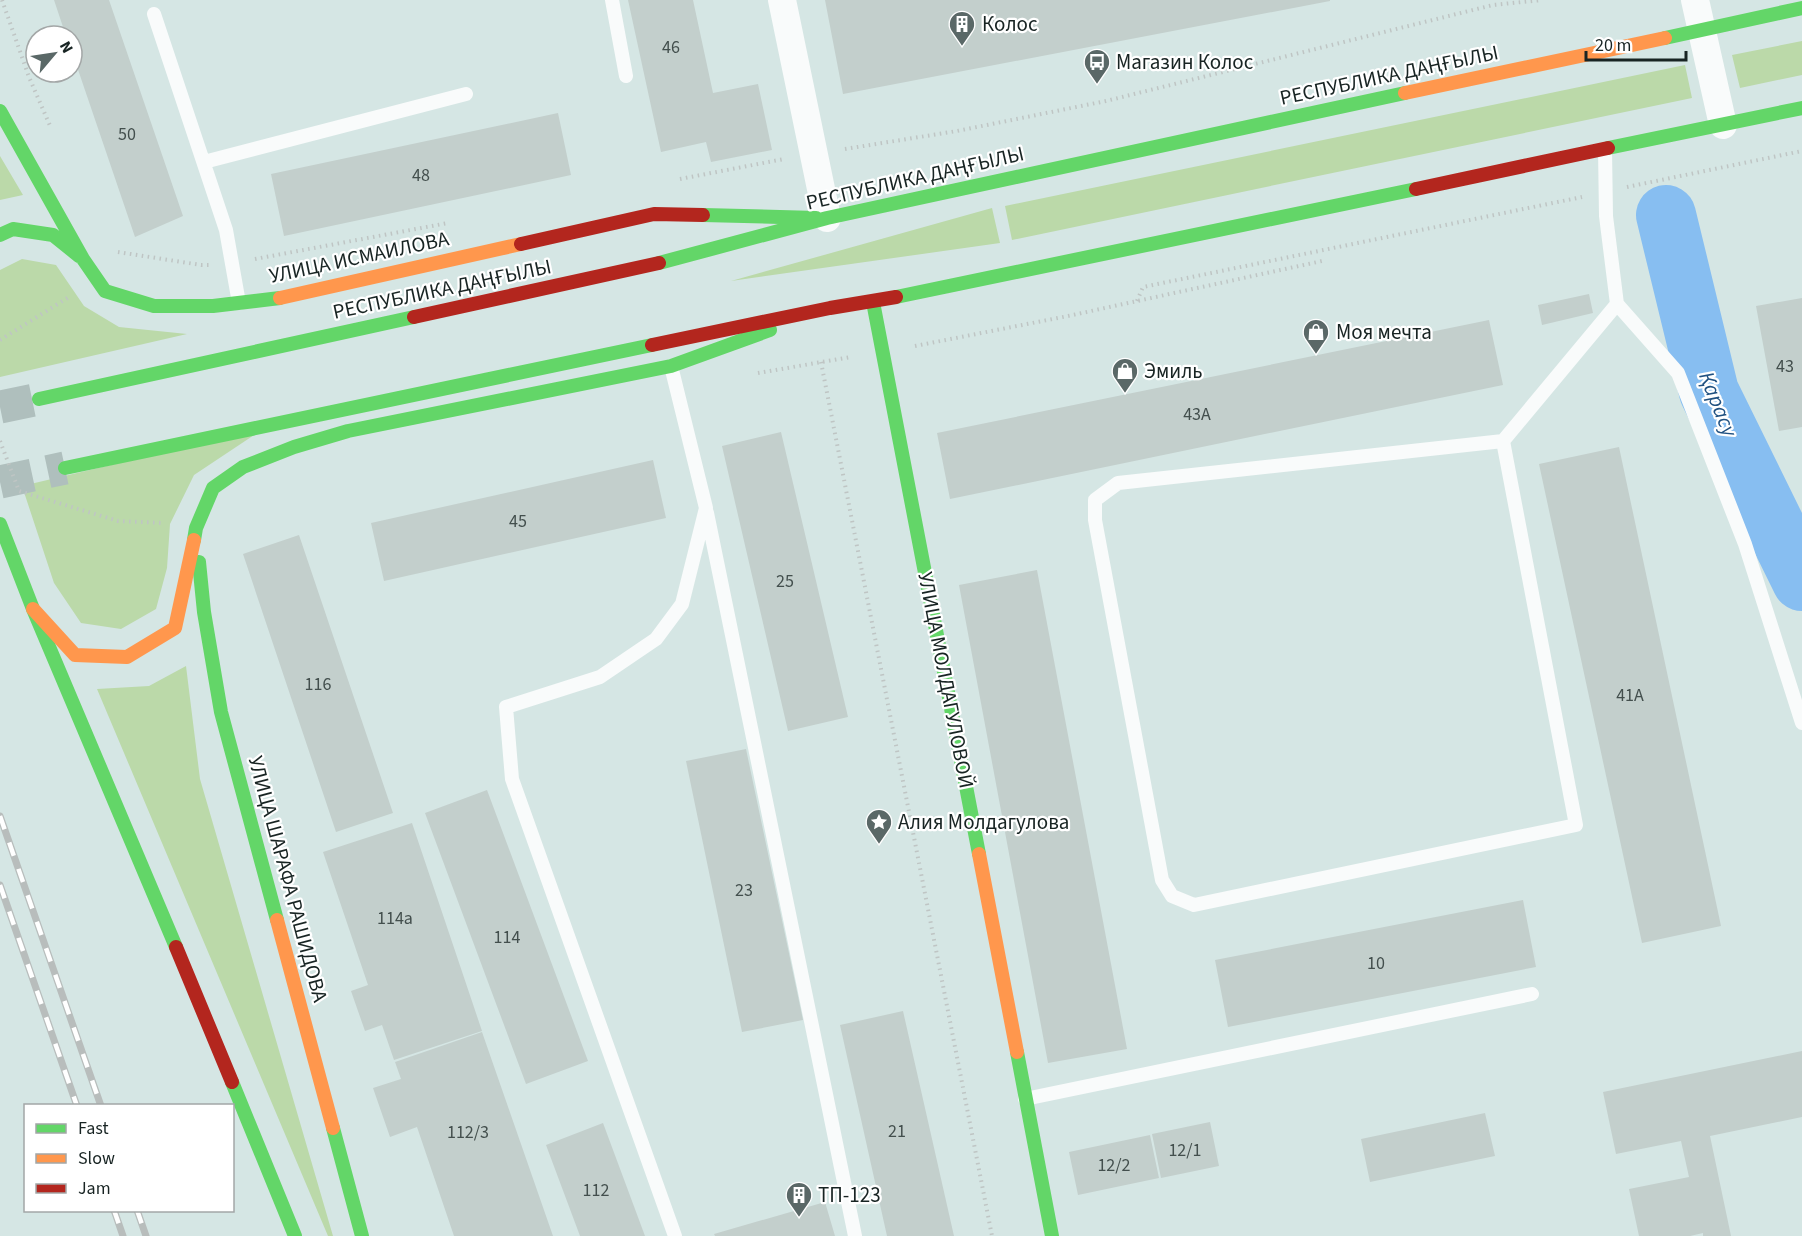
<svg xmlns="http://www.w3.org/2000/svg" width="1802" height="1236" font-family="'Source Sans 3',sans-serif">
<rect width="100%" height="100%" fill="#d5e6e4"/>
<!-- green -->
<path fill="#bbd9a9" d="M1802 41V75L1740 88 1732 55Z
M1685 65 1692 98 1012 240 1005 206Z
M0 156 23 195 0 200Z
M992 208 1000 243 731 281Z
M22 259 56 265 84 306 119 327 187 334 0 377V270Z
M263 429 194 475 170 524 167 568 156 609 121 629 81 623 54 583 22 486Z
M186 666 200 779 333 1236H328L97 689 149 686Z"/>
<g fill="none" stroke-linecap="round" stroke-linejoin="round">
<!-- river -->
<path stroke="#87bef1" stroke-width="60" d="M1666 215 1709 392 1802 581"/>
</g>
<!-- building -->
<path fill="#c3cfcc" d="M54 0H109L183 216 135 237 72 52V36H66Z
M628 0H693L713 93 758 84 772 150 711 162 706 142 661 152Z
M825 0H1330V1L843 94Z
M558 113 571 175 284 236 271 174Z
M1589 294 1593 313 1542 325 1538 305Z
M1802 298V427L1779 431 1756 306Z
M1489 320 1503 385 950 499 937 433Z
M781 432 848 717 788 731 722 446Z
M1619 447 1721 926 1642 943 1539 464Z
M653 460 666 518 384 581 371 523Z
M299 535 393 813 336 832 243 554Z
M1037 570 1127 1049 1048 1063 959 585Z
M746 749 803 1020 742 1032 686 761Z
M487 790 588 1061 526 1084 425 813Z
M412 823 482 1031 394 1060 382 1025 365 1031 351 991 368 985 323 852Z
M1523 900 1536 967 1228 1027 1215 960Z
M903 1011 954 1236H887L840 1025Z
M482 1032 553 1236H454L417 1127 390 1137 373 1088 401 1079 395 1062Z
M1802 1051V1117L1710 1136 1731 1236H1703V1233L1690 1236H1639L1629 1189 1689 1177 1681 1141 1616 1154 1603 1092Z
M1485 1113 1495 1156 1370 1182 1361 1139Z
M1210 1122 1219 1166 1161 1178 1152 1134Z
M603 1123 645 1236H580L546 1145Z
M1150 1135 1159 1178 1078 1195 1069 1152Z
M825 1202 835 1236H715L714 1234Z"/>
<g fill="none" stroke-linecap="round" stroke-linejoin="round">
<!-- primary-tunnel -->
<path stroke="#afbfbd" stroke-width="33" stroke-dasharray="33 16" stroke-linecap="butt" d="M0 407 39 399
M0 482 65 468"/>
<!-- path -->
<path stroke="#bfc5c4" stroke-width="4" stroke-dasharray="1.5 4.5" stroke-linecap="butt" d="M2 0 29 77 51 128
M845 149 957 131 1106 101 1493 5 1542 0
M680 179 784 159
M1627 187 1802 151
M118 252 201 265H209
M255 259 448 223
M1137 301 1143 287 1582 197
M0 340 69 297
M915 346 1068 316 1322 261
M821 362 992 1236
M758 373 851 357
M0 441 19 491 118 521 163 523"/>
<!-- lane -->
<path stroke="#f9fbfb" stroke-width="14" d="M612 0 626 76
M154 14 226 230 239 303
M204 162 466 94
M1617 304 1678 373 1745 544 1802 723
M671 366 706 508 682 604 656 639 600 677 506 707 512 779 675 1236
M1503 441 1118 483 1095 500V520L1162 880 1172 896 1194 905 1576 825 1503 441 1617 304 1606 216 1605 149
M707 513 855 1236
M1025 1099 1532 994"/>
<!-- street -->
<path stroke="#f9fbfb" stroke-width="28" d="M782 0 827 218
M1695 0 1723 125"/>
<!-- fast -->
<path stroke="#63d668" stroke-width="14" d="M1665 38 1802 8
M0 111 83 259 105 291 154 306H213L280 298
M1608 148 1802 108
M703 215 816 218
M0 235 13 229 53 235 79 256
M659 263 827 218 1405 93
M896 297 1416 189
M873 302 979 854
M39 399 414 317
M65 468 652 345
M0 524 33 609 176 947
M194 540 196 528 213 488 243 467 294 447 348 431 671 366 770 330
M199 562 204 612 221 712 277 920
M1017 1052 1052 1236
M232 1082 295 1236
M333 1128 362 1236"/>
<!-- slow -->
<path stroke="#ff974d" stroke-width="14" d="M1405 93 1665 38
M280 298 521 244
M33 609 75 655 127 657 175 628 194 540
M979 854 1017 1052
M277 920 333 1128"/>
<!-- jam -->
<path stroke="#b3261e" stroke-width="14" d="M1416 189 1608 148
M521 244 654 214 703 215
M414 317 659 263
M652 345 830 308 896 297
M176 947 232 1082"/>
<!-- rail casing -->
<g stroke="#b8bdbc" stroke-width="7">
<path id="rail" d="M0 816 101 1106
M0 885 77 1106
M114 1210 123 1236
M137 1210 146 1236"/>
</g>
<!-- rail -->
<use href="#rail" stroke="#fff" stroke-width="4.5" stroke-dasharray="14" stroke-linecap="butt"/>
</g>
<!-- icons -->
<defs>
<g id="building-pin" transform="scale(1.35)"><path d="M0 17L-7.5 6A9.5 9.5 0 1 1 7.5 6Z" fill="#5a6867" stroke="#fff"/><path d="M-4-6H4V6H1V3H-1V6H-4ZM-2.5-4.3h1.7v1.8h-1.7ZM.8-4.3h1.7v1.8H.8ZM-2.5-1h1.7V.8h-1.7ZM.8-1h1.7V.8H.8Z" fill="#fff"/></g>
<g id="bus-pin" transform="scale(1.35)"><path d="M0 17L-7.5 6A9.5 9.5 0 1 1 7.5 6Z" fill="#5a6867" stroke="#fff"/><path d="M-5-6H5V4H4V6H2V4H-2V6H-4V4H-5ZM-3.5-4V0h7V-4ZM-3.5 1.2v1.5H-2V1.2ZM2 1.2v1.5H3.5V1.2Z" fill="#fff"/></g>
<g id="shop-pin" transform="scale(1.35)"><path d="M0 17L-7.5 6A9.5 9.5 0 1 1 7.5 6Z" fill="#5a6867" stroke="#fff"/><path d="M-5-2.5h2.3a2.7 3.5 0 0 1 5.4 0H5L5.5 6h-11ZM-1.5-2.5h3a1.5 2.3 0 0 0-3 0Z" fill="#fff"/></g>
<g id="sight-pin" transform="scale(1.35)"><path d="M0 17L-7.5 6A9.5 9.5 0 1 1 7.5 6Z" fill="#5a6867" stroke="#fff"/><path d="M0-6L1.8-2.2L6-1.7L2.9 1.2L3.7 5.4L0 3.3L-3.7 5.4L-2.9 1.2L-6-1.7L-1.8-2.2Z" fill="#fff"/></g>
</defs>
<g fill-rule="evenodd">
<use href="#building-pin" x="962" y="24"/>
<use href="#bus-pin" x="1097" y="62"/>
<use href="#shop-pin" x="1316" y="332"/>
<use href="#shop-pin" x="1125" y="371"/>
<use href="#sight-pin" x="879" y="822"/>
<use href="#building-pin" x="799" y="1195"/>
</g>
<g text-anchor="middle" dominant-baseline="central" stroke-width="4.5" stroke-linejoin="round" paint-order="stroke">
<!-- number labels -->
<g font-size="18" fill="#434f4d">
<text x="671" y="47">46</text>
<text x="127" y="134">50</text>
<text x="421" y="175">48</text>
<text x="1785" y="366">43</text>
<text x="1197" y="414">43А</text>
<text x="518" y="521">45</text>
<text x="785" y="581">25</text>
<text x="318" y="684">116</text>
<text x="1630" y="695">41А</text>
<text x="744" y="890">23</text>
<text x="395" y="918">114а</text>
<text x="507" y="937">114</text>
<text x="1376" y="963">10</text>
<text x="897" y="1131">21</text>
<text x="468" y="1132">112/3</text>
<text x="1185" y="1150">12/1</text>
<text x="1114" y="1165">12/2</text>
<text x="596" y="1190">112</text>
</g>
<!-- poi labels -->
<g font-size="21" fill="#182423" stroke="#fff" text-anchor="start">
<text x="982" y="24">Колос</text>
<text x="1116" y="62">Магазин Колос</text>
<text x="1336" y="332">Моя мечта</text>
<text x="1144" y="371">Эмиль</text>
<text x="898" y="822">Алия Молдагулова</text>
<text x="818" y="1195">ТП-123</text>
</g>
<!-- street labels -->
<g font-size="21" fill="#182423" stroke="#fff">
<text transform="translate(1389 75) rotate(-12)">РЕСПУБЛИКА ДАҢҒЫЛЫ</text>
<text transform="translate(915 178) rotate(-13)">РЕСПУБЛИКА ДАҢҒЫЛЫ</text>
<text transform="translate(359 257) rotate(-12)">УЛИЦА ИСМАИЛОВА</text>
<text transform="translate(442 289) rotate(-12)">РЕСПУБЛИКА ДАҢҒЫЛЫ</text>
<text transform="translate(946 680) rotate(79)">УЛИЦА МОЛДАГУЛОВОЙ</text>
<text transform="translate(288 879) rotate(75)">УЛИЦА ШАРАФА РАШИДОВА</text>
</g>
<!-- water labels -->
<g font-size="22" font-style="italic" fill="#205181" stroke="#fff">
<text transform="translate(1718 404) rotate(68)">Қарасу</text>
</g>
</g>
<!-- legend -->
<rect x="24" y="1104" width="210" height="108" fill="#ffffff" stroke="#a3a7a7" stroke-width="1.5"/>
<rect x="36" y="1124" width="30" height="9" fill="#63d668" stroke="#a3a7a7" stroke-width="1.5"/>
<text x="78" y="1134" font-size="18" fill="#182423">Fast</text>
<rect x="36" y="1154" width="30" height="9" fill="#ff974d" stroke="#a3a7a7" stroke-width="1.5"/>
<text x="78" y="1164" font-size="18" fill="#182423">Slow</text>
<rect x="36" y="1184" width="30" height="9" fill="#b3261e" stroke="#a3a7a7" stroke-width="1.5"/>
<text x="78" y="1194" font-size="18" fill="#182423">Jam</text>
<!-- north arrow -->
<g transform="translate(54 54) rotate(61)"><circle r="28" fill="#ffffff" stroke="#a3a7a7" stroke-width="1.5"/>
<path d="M0-4.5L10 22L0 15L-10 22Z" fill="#5a6867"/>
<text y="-9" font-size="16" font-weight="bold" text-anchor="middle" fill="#182423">N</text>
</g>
<!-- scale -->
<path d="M1586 51v9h100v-9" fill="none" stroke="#182423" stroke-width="3"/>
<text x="1595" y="51" font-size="18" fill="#182423" stroke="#ffffff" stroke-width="4.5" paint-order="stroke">20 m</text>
</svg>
